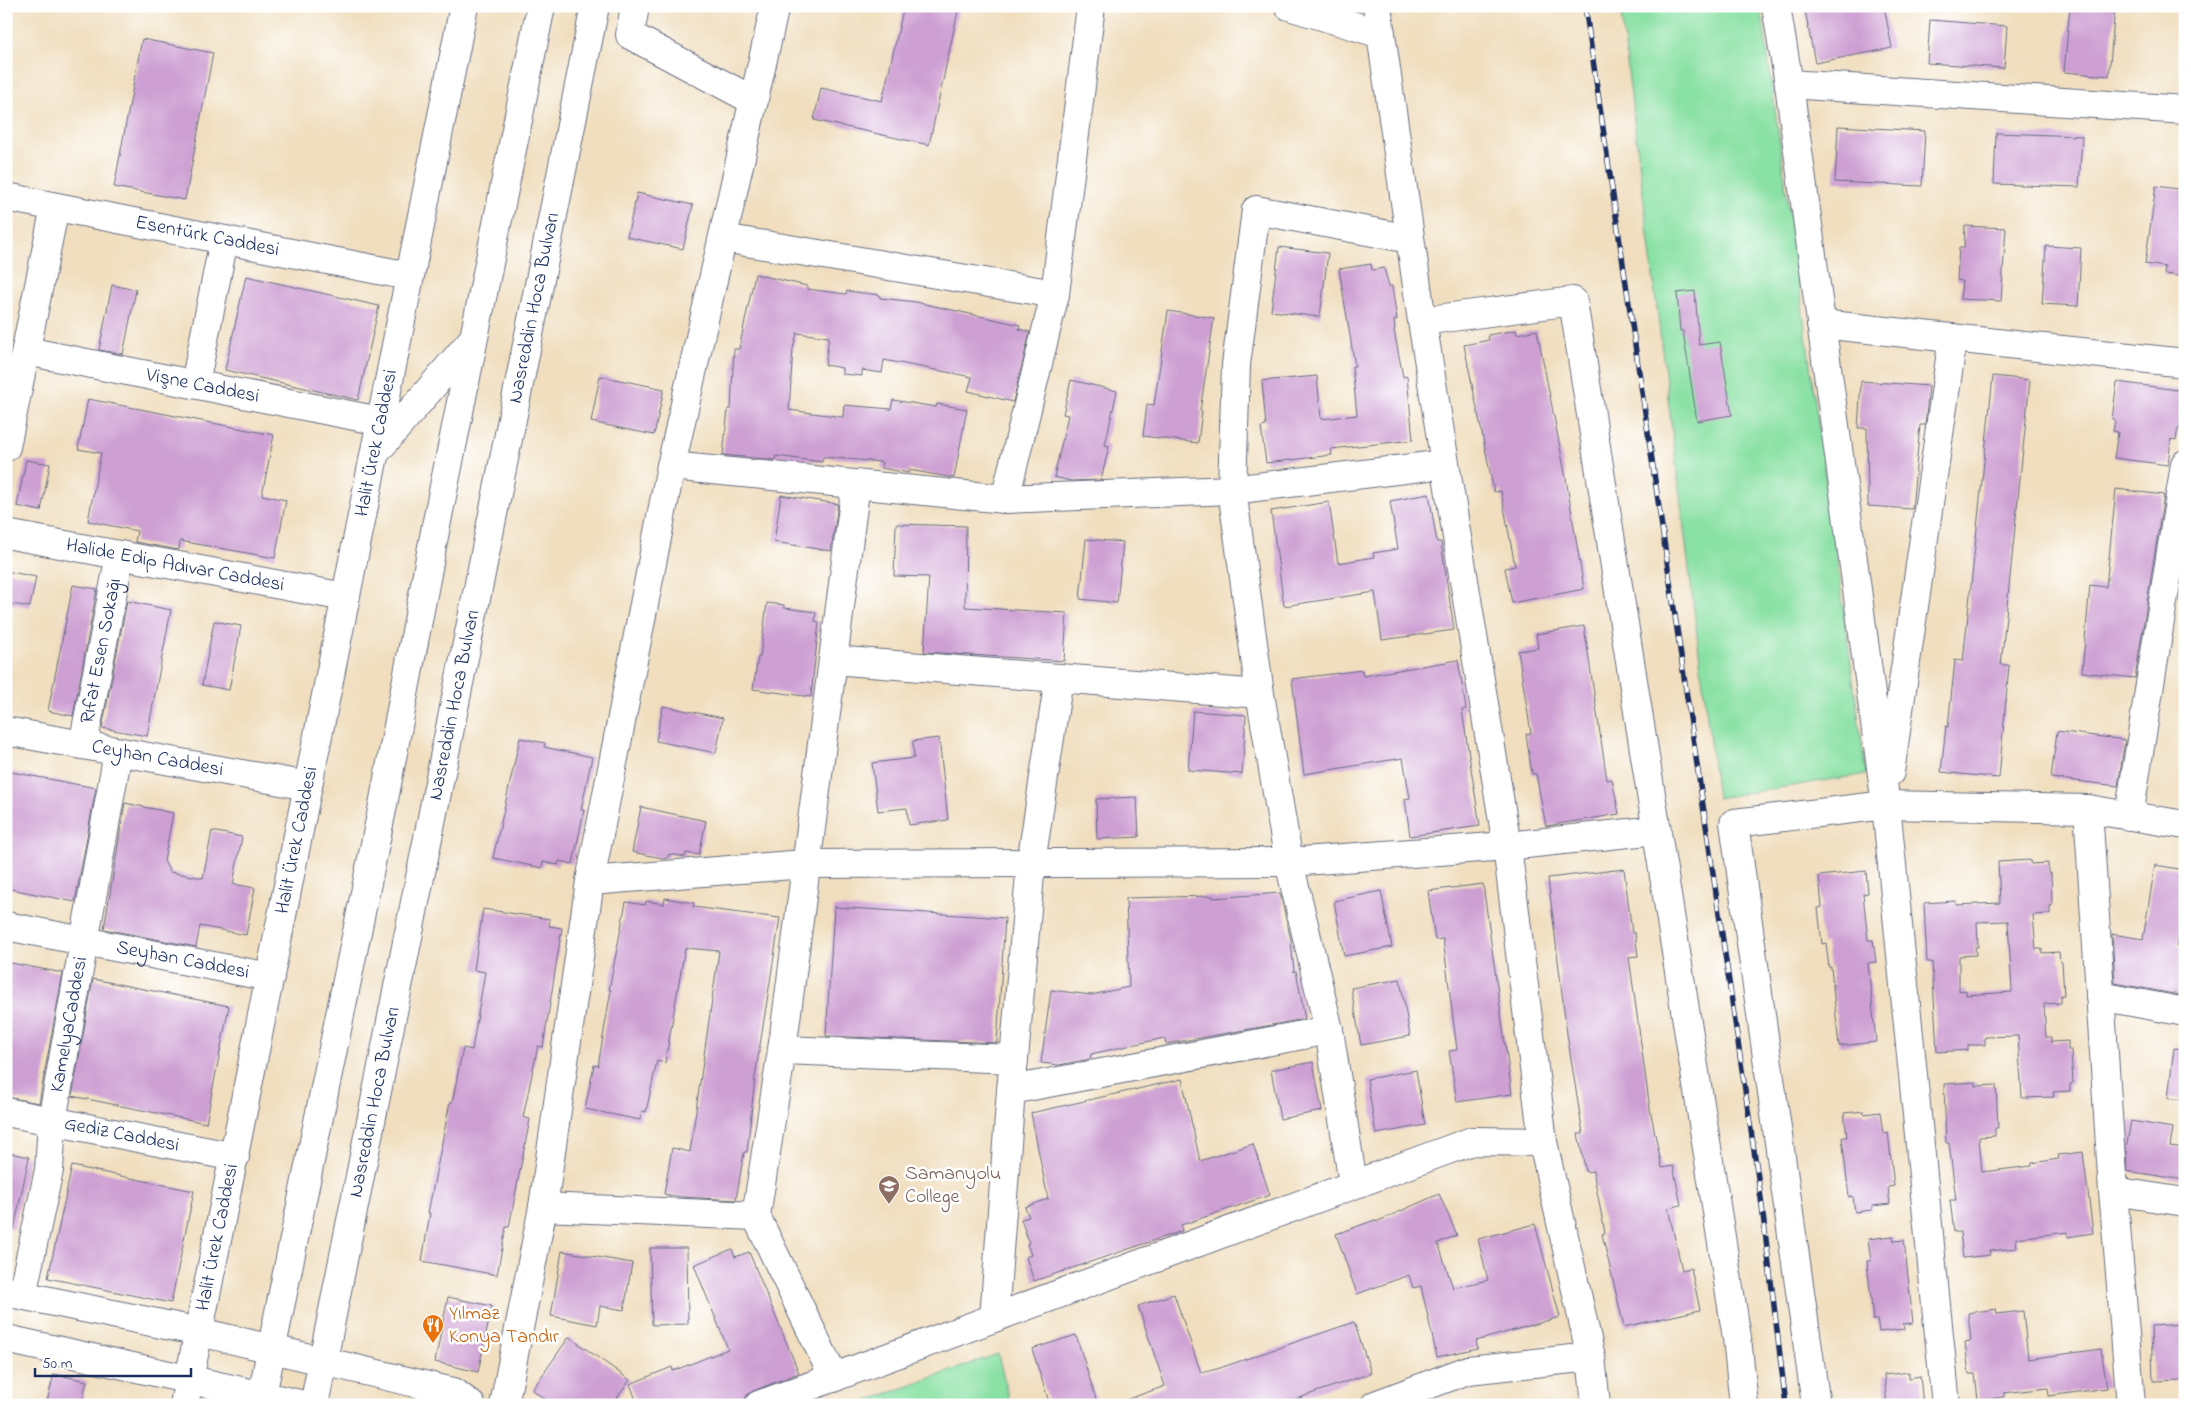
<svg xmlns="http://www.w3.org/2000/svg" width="2191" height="1411" font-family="'Indie Flower',sans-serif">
<rect width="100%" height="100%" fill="#fff"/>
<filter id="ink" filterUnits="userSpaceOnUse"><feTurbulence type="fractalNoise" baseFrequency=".02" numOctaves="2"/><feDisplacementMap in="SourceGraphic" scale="10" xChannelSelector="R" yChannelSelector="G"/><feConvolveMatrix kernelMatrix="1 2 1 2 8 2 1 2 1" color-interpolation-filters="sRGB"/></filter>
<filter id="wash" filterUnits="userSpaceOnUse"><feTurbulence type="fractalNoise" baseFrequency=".0096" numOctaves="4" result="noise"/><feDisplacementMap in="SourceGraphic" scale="20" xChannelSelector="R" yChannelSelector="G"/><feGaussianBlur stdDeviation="1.12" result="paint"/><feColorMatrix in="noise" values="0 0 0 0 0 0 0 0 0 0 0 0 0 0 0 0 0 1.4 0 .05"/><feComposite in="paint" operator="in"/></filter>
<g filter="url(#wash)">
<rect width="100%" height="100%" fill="#f0debe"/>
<!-- green -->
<path fill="#8ae1a4" stroke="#528881" d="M1620 6H1761L1866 774 1717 798Z
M998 1354 1010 1405H865L864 1402Z"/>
<g id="blocks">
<!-- building -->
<path fill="#cd9fd3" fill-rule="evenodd" d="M904 6H959L929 145 814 120 821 88 882 101Z
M1825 6H1884L1892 48 1815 63 1805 10Z
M2070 6H2115L2109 76 2064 72Z
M1930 20 2007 26 2004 68 1927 63Z
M142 39 213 53 185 200 114 187Z
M1838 126 1925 131 1922 186 1835 182Z
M1996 133 2082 136 2079 187 1994 184Z
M2156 186 2185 190V277L2164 274 2165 267 2145 264Z
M637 193 693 205 683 249 627 237Z
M1965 226 2006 228 2001 301 1960 299 1962 281 1957 280 1959 248H1964Z
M2046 246 2081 248 2078 306 2042 304Z
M1279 247 1328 253 1320 317 1271 311Z
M1371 264 1372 270 1384 268 1389 286H1392L1397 320H1394L1395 329 1394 330 1403 377 1407 376 1413 440 1331 449 1332 455 1266 463 1261 427 1266 426 1262 381 1317 376 1321 419 1357 415 1352 366H1355L1339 269Z
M755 274 807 286V289L846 294 847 291 880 295V298L916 302 1020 325 1019 329 1030 332 1013 402 968 391 972 377 884 360 882 373 862 370V376L842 374V368L825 365 829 337 797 333 793 349 789 410 843 417 844 405 891 409 893 400 936 407 937 404 967 409 954 478 909 470V473L881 468 882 462 823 457 822 462 776 456 775 460 723 455 728 409H731L734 349H739Z
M246 276 379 306 358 400 225 370Z
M112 285 136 290 123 354 99 350Z
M1695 291 1699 345 1720 342 1732 415 1697 421 1683 331H1680L1677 293Z
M1168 311 1214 318 1200 411H1202L1198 443 1143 436 1147 404 1154 405Z
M1516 330 1517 334 1537 330 1566 478 1584 589 1512 603 1505 568 1515 566 1501 491 1494 492 1464 345 1489 340 1488 335Z
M600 376 664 389 654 435 591 422Z
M1993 376 2030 380 2001 665H2009L1999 778 1941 772 1946 726 1948 727 1955 660 1963 661Z
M1071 380 1117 391 1105 445 1109 446 1101 480 1071 481 1054 477 1068 415 1063 414Z
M1861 381 1929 386 1925 425H1920L1912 509 1868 506 1867 428H1858Z
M2117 382 2185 391 2180 428H2178L2176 440 2171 439 2168 465 2114 458 2118 432 2113 431 2115 420 2112 419Z
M88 399 274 435 262 495 286 500 275 558 180 541 179 550 135 542 137 531 88 521 101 453 78 449Z
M26 460 50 464 41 511 17 506Z
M2116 489 2164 495 2135 678 2082 672 2090 585 2106 587Z
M1429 494 1437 542H1441L1454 630 1382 640 1375 592 1284 606 1271 511 1329 502 1338 563 1374 557 1373 553 1398 549 1390 501Z
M781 495 838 504 831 551 774 542Z
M896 524 966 526 965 607 1067 613 1064 661 924 652 929 577 894 576Z
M1086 539 1123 542 1117 603 1080 599Z
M6 571 36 577 30 607 6 603Z
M73 585 97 589 73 716 48 711Z
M127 601 171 610 147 736 102 728Z
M767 603 784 605V608L816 612 815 621 819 622 811 697 753 689 758 657H760Z
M214 621 241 626 229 690 202 685Z
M1584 626 1607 780 1612 779 1619 814 1546 826 1536 774H1532L1526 734 1531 733 1518 651 1538 648 1536 634Z
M1458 660 1466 709 1462 710 1480 826 1410 836 1405 799 1410 798 1403 758 1304 774 1292 679 1362 670 1363 676Z
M663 706 723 718 716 753 656 741Z
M1193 711 1246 715 1242 774 1188 770Z
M2057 731 2125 740 2118 786 2051 778Z
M520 738 545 743 544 747 592 757 581 810H584L573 864 559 861 558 865 543 862 542 868 493 858Z
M939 738 948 820 909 825 907 808 878 811 872 763 914 758 913 741Z
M6 771 96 788 75 902 6 888Z
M1137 797 1139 837 1097 839 1096 799Z
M125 803 173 813 164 861 170 872 203 878 212 831 242 837 233 884 255 888 246 935 200 926 196 947 104 929Z
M641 807 706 821 699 855 686 853 685 857 669 854 667 859 632 852Z
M2030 860 2031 864 2048 863V873H2051L2052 906H2050V914L2033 915 2036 949H2042V953L2059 952 2060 962H2062L2064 995H2061V1003L2044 1004 2046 1037H2051V1042L2068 1041V1050H2071L2073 1083 2070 1084V1091L2053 1092 2054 1097 2022 1098 2018 1036 1985 1037V1045H1968V1050L1937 1052 1932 962H1927L1924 903 1956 901V905L2000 903 1998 862ZM2008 921 2012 992 1966 995V990L1959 991V956L1976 955 1975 947H1978L1977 922Z
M2155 865 2185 870V897L2177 946 2185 947V996L2115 983 2112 934 2143 939Z
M1624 869 1632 933H1635L1638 956 1629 957 1650 1109 1662 1168 1673 1166 1681 1205 1668 1208 1682 1270 1691 1268 1700 1310 1624 1327 1602 1234 1605 1233 1593 1171 1586 1172 1578 1134H1583L1567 1034 1548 878Z
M1866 871 1868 893 1863 894 1868 940H1873L1876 962 1868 963 1876 1042 1839 1046 1831 967 1829 968 1826 943 1822 944 1818 908 1822 907 1819 876Z
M1483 884 1512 1094 1457 1102 1449 1051 1457 1050 1443 939 1435 940 1428 891Z
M1381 891 1392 947 1344 956 1334 901Z
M1280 893 1291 940 1294 972 1296 971 1305 1019 1166 1044 1164 1038 1091 1054 1090 1059 1059 1065 1041 1063 1051 990 1091 995 1129 987 1126 898 1213 896V898Z
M665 898 694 903 693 907 780 918 755 1077 747 1152H744L736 1200 681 1197 664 1194 672 1148 690 1152 719 951 685 948 665 1063 657 1061 646 1112 642 1111 640 1120 585 1109 594 1065 598 1066 611 990H609L626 902 645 905 646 901 664 904Z
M834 907 1005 918 997 1043 826 1036Z
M483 909 550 919 549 926 562 928 543 1047 538 1046 523 1117 530 1119 509 1227H506L497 1275 422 1261 430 1213H428L450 1102 452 1103 463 1048 472 1050 485 972 474 970Z
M6 962 63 973 39 1103 6 1097Z
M93 979 229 1006 206 1123 72 1096Z
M1400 979 1410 1036 1361 1045 1351 988Z
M2174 1048 2185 1049V1100L2168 1098Z
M1313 1062 1322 1111 1280 1119 1271 1070Z
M1416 1070 1425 1125 1376 1134 1367 1079Z
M1182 1079 1200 1161 1253 1144 1270 1195 1181 1225 1182 1231 1034 1281 1026 1257 1031 1255 1027 1244 1029 1243 1021 1219 1029 1217 1025 1207 1048 1199 1031 1113Z
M1976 1082V1086L1996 1085 1998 1128H1995V1136L1979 1137 1982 1172 2032 1166V1163L2059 1159 2058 1155 2083 1152 2093 1233 2068 1237V1232L2016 1238 2017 1248 1989 1251 1990 1255 1963 1258 1960 1232H1954L1950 1200H1956L1949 1143H1946L1944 1084Z
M1864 1111V1114L1880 1112 1883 1133 1888 1132 1894 1186 1888 1187 1890 1204 1872 1206V1210L1855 1212 1853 1196 1849 1197 1842 1137H1847L1844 1113Z
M2131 1121 2173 1128 2170 1146 2185 1148V1180L2127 1171 2126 1149Z
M6 1152 29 1157 14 1229 6 1228Z
M72 1166 194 1191 171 1303 48 1278Z
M1439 1194 1457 1235 1438 1243 1453 1288 1488 1280 1478 1239 1535 1224 1560 1317 1476 1341 1478 1348 1437 1357 1421 1286 1413 1288 1409 1275 1357 1294 1336 1234 1375 1220 1376 1222Z
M1893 1236 1894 1241 1904 1240 1913 1323 1903 1324 1904 1329 1879 1332 1877 1320H1873L1867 1261H1871L1868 1239Z
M650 1248H687L688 1324 652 1325Z
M732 1249 735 1257 749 1252 799 1373 753 1391 747 1395 742 1405H638L630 1384 672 1367 673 1371 728 1349 694 1265Z
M562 1251 632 1263 624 1310 600 1306 597 1325 551 1316Z
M1174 1294 1201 1373 1217 1369 1354 1322 1371 1373 1279 1405H1120V1402L1165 1386 1138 1306Z
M448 1297 492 1306 478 1372 435 1362Z
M1996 1309 1997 1314 2023 1311 2028 1359 2101 1349 2107 1388 2049 1396 2048 1388 2004 1393V1397L1978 1400 1975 1374H1969L1965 1342 1971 1341 1968 1313Z
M2185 1324V1380L2153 1381 2151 1326Z
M1076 1335 1096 1399 1077 1405H1050L1032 1349Z
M569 1337 630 1380 612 1405H554L532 1390Z
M1909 1372V1378L1920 1376 1923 1405H1887L1884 1375Z
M54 1374 87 1381 81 1405H46Z"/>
</g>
</g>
<g filter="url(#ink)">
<use href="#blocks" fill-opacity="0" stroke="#666c80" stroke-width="1"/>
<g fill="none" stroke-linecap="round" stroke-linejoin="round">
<!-- minor casing -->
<g stroke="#666c80" stroke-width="30">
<g id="minor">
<path d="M635 6 630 35 754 101"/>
<path d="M1289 6 1381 34"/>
<path d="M1377 6 1422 321 1507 846 1543 1142 1591 1357 1596 1405"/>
<path d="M1776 6 1789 84 1886 805 1946 1405"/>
<path d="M1789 84 2185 110"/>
<path id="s1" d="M6 197 409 276"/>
<path d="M723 238 1055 294"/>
<path d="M1422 321 1573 301 1737 1338 1744 1405"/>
<path d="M1821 324 2185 363"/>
<path id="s2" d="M26 351 380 421"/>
<path d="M195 384 224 240"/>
<path d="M6 447 55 207"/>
<path d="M375 453 473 339"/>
<path d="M671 466 1005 499 1232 490 1445 464"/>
<path d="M1005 499 1055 294 1091 6"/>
<path id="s3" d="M6 534 345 597"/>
<path d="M833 660 1260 694"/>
<path id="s4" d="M6 731 308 786"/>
<path id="s5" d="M83 745 120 555"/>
<path d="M1890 772 1953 338"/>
<path d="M2088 809 2113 1191 2131 1405"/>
<path d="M2129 816 2185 464"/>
<path d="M590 881 805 864 1289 862 1507 846 1657 830"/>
<path id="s6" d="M6 926 270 977"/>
<path d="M2100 996 2185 1012"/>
<path d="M782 1050 1014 1059 1011 1090 1329 1030"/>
<path d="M1014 1059 1031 863 1059 678"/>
<path id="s7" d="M6 1112 235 1157"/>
<path d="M1353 1184 1329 1030 1289 862 1260 694 1232 490 1236 365 1256 210 1410 239"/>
<path d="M2113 1191 2185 1202"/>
<path d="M543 1207 756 1216"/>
<path d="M6 1292 200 1332 454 1392 471 1405"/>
<path id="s8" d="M22 1295 49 1170 52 1121 118 752"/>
<path d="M994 1318 1011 1090"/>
<path d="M6 1339 304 1405"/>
<path d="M834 1378 756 1216 782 1050 856 484"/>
<path id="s9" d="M184 1405 464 6"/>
<path d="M504 1405 543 1207 590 881 671 466 775 6"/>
<path d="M759 1405 1472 1141 1543 1142"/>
<path d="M1375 1405 1468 1370 1591 1357"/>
<path d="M1816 1405 1734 823 1886 805 2088 809 2185 825"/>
</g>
</g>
<!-- highway casing -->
<g stroke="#666c80" stroke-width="30">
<g id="highway">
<path d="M260 1405 383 805 436 526 541 6"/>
<path id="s10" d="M314 1405 595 6"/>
</g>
</g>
<!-- minor -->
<use href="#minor" stroke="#fff" stroke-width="28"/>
<!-- highway -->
<use href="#highway" stroke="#fff" stroke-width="28"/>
<!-- rail casing -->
<g stroke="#1b2f5e" stroke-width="5.5">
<path id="rail" d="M1585 6 1761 1198 1786 1405"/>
</g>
<!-- rail -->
<use href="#rail" stroke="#fff" stroke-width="4" stroke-dasharray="11" stroke-linecap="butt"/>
</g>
</g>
<!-- icons -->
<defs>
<g id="school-pin" transform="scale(1.125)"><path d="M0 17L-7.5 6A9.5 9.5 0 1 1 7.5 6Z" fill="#8d6e63" stroke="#fff"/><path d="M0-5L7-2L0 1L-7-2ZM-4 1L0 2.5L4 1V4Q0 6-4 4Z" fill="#fff"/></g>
<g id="restaurant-pin" transform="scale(1.125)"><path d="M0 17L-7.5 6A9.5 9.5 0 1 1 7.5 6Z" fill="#e8710a" stroke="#fff"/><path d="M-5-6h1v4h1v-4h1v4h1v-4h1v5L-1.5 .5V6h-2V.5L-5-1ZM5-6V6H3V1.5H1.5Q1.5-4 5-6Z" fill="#fff"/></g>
</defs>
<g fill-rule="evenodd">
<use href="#school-pin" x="889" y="1186"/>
<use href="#restaurant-pin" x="433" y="1325"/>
</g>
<g text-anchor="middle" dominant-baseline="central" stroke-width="5" stroke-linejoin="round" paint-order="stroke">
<!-- street labels -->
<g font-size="20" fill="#1b2f5e" stroke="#fff">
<text stroke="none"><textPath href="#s1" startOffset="205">Esentürk Caddesi</textPath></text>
<text stroke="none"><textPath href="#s10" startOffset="1119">Nasreddin Hoca Bulvarı</textPath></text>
<text stroke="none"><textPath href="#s2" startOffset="180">Vişne Caddesi</textPath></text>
<text stroke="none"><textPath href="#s9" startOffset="981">Halit Ürek Caddesi</textPath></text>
<text stroke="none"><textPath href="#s3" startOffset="172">Halide Edip Adıvar Caddesi</textPath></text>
<text stroke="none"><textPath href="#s5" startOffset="96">Rıfat Esen Sokağı</textPath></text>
<text stroke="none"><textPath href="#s10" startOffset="714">Nasreddin Hoca Bulvarı</textPath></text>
<text stroke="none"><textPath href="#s4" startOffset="154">Ceyhan Caddesi</textPath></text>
<text stroke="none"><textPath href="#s9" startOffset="576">Halit Ürek Caddesi</textPath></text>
<text stroke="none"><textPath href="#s6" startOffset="180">Seyhan Caddesi</textPath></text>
<text stroke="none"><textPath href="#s8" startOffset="275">KamelyaCaddesi</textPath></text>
<text stroke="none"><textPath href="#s10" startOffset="309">Nasreddin Hoca Bulvarı</textPath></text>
<text stroke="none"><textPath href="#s7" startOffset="118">Gediz Caddesi</textPath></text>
<text stroke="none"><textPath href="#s9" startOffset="171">Halit Ürek Caddesi</textPath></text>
</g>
<!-- education labels -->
<g font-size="20" fill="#785e54" stroke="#fff" text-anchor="start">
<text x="905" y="1174">Samanyolu<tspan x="905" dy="23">College</tspan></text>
</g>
<!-- food labels -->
<g font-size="20" fill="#c56008" stroke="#fff" text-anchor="start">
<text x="449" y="1314">Yılmaz<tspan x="449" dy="23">Konya Tandır</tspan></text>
</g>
</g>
<!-- margin -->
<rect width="2191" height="1411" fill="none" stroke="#fff" stroke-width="25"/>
<!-- scale -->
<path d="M35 1368v8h156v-8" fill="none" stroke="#1b2f5e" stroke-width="2.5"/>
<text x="42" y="1368" font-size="15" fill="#1b2f5e" stroke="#ffffff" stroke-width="4" paint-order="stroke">50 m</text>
</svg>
